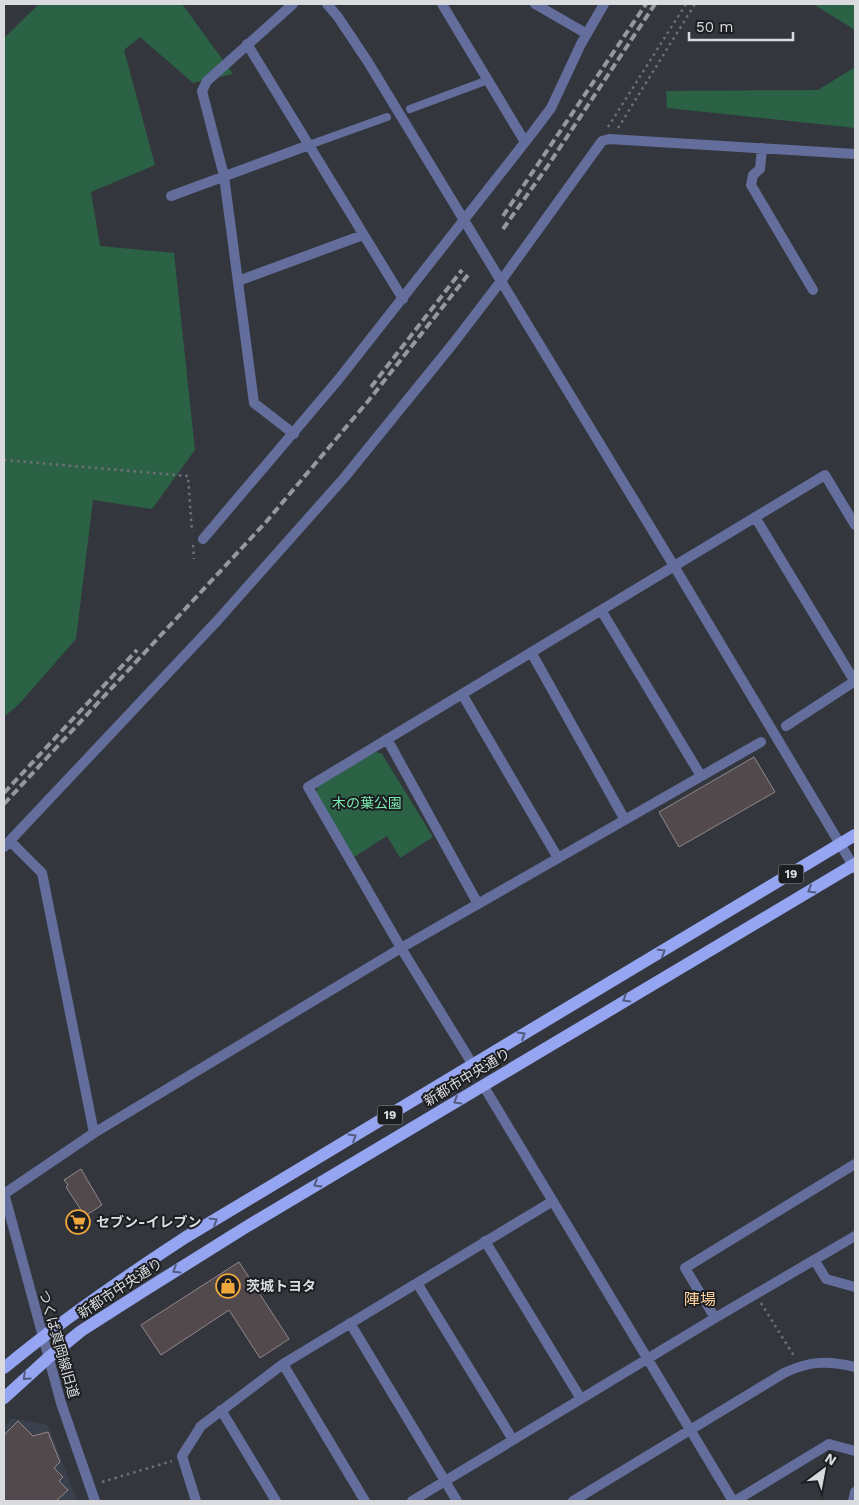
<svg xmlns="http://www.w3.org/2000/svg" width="859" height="1505" font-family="'Work Sans','Noto Sans JP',sans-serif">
<rect width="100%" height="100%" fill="#33373d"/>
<!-- built -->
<path fill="#3a404c" d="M12 1418 48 1425 77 1501H4V1426Z"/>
<!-- green -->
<path fill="#2b6144" d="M39 4H182L233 74 193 83 140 37 124 50 155 165 91 192 100 246 174 253 195 450 152 509 93 500 76 639 19 704 4 717V38Z
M813 4H855V30Z
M855 67V128L667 108 666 91 818 90Z
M376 752 382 754 433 837 400 858 387 836 354 857 316 793 318 786Z"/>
<!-- building -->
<path fill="#51494c" stroke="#91888c" d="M754 757 775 792 679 847 659 812Z
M81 1169 102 1205 85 1216 66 1187 68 1185 64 1180Z
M239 1262 289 1339 260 1358 229 1310 161 1355 141 1325Z
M18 1421 33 1436 48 1432 60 1462 54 1468 63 1477 59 1481 68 1490 56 1501H4V1435Z"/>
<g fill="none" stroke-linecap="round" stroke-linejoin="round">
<!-- path -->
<path stroke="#6d7075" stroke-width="2.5" stroke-dasharray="2.5 4" stroke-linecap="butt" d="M608 127 686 4
M618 128 695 4
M4 460 188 476 192 532
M193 545 194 559
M761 1303 794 1356
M102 1482 172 1461"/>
<!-- pedestrian -->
<path stroke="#646e9d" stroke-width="8" d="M410 109 488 80
M309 145 387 117"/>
<!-- minor -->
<path stroke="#646e9d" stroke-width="10" d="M293 4 207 81 202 91 224 176 254 403 294 434
M442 4 525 142
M535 4 587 34
M247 44 403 299
M762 148 760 169 753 175 751 185 813 290
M171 196 309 145
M238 281 363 235
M755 517 855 682
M203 539 338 380 533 132 551 108 581 44 604 4
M601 610 701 776
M531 652 625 820
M462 694 558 858
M786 726 855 681
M387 739 478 904
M10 841 42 873 94 1133
M4 847 217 621 344 478 452 345 501 281 602 141 609 139 855 154
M473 1065 401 948 761 742
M483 1085 733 1501
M4 1194 94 1133 401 948 308 787 825 475 855 525
M485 1241 581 1399
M815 1261 826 1279 855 1287
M417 1283 513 1440
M715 1318 685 1268 855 1164
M350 1323 457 1501
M283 1364 365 1501
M221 1410 276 1501
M196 1501 182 1456 201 1426 283 1364 553 1201
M412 1501 715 1318 855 1236
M573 1501 784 1373C809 1361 828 1360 855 1367
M735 1501 829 1444 855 1451
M853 1501 855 1492"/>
<!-- tertiary -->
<path stroke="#646e9d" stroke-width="10" d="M327 4 338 17 368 62 674 566 855 869
M4 1193 61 1403 95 1501"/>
<!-- primary -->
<path stroke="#95a5f2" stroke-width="12" d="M4 1368C62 1320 123 1278 186 1237L855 835
M4 1398 48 1358 81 1331 142 1292 246 1227 855 864"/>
<!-- rail -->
<path stroke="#95989d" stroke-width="4" stroke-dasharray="8 4" stroke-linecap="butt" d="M503 216 646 4
M503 229 547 167 655 4
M371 387 462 270
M4 793 137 650
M4 804 266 522 369 400 468 275"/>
</g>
<!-- one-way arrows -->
<defs><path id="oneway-chevron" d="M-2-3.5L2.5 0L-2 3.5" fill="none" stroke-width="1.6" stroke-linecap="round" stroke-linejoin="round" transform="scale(1.25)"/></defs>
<g stroke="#535b7f">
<use href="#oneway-chevron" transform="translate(811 890) rotate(150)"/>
<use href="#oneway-chevron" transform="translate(662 952) rotate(-31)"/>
<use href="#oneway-chevron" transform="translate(626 999) rotate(149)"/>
<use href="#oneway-chevron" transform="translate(522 1035) rotate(-31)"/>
<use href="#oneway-chevron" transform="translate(457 1101) rotate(149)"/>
<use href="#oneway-chevron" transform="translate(353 1137) rotate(-31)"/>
<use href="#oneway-chevron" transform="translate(317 1184) rotate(149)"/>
<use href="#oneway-chevron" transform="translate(214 1221) rotate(-31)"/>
<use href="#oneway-chevron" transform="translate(176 1270) rotate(148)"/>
<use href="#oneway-chevron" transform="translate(26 1377) rotate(138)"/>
</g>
<!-- icons -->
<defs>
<g id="supermarket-ring" transform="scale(1.25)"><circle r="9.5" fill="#1d1e21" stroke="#efa73d" stroke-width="1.5"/><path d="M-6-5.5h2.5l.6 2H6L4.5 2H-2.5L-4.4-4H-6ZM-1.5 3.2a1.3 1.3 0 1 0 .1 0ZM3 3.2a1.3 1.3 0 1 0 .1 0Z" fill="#efa73d"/></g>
<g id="shop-ring" transform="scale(1.25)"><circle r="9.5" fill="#1d1e21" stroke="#efa73d" stroke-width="1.5"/><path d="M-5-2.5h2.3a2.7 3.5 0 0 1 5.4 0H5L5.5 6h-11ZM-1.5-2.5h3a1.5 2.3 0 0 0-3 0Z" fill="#efa73d"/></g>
</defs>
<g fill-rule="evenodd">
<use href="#supermarket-ring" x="78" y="1222"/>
<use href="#shop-ring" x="228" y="1286"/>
</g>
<g text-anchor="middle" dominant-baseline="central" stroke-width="4" stroke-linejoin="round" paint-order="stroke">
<!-- shield labels -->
<g fill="#1d1e21" stroke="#a1a2a6" stroke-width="1">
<rect x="778.5" y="864.5" width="25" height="19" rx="4"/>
<rect x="377.5" y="1105.5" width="25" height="19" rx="4"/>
</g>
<g font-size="12" font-weight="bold" fill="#d9dbdf">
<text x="791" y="874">19</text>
<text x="390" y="1115">19</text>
</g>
<!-- park labels -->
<g font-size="14" fill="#79ebad" stroke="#1d1e21">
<text x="367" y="803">木の葉公園</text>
</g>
<!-- street labels -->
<g font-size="14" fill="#d9dbdf" stroke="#1d1e21">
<text transform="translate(467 1077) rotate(-31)">新都市中央通り</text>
<text transform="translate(120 1288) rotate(-33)">新都市中央通り</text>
<text transform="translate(59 1344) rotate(74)">つくば真岡線旧道</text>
</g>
<!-- poi labels -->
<g font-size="14" font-weight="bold" fill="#d9dbdf" stroke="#1d1e21" text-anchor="start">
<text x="96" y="1222">セブン-イレブン</text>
<text x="246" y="1286">茨城トヨタ</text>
</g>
<!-- quarter labels -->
<g font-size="16" fill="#fbd2a0" stroke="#1d1e21">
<text x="700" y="1299">陣場</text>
</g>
</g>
<!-- border -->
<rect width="859" height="1505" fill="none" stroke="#d9dbdf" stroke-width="10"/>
<!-- north arrow -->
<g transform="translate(824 1470) rotate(32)" stroke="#1d1e21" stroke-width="4" paint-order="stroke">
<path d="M0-4L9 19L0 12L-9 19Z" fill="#d9dbdf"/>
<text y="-8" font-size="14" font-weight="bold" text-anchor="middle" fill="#d9dbdf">N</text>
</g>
<!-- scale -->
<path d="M689 32v8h104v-8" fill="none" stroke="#d9dbdf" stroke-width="2.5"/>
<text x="696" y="32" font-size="15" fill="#d9dbdf" stroke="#1d1e21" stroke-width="4" paint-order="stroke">50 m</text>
</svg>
